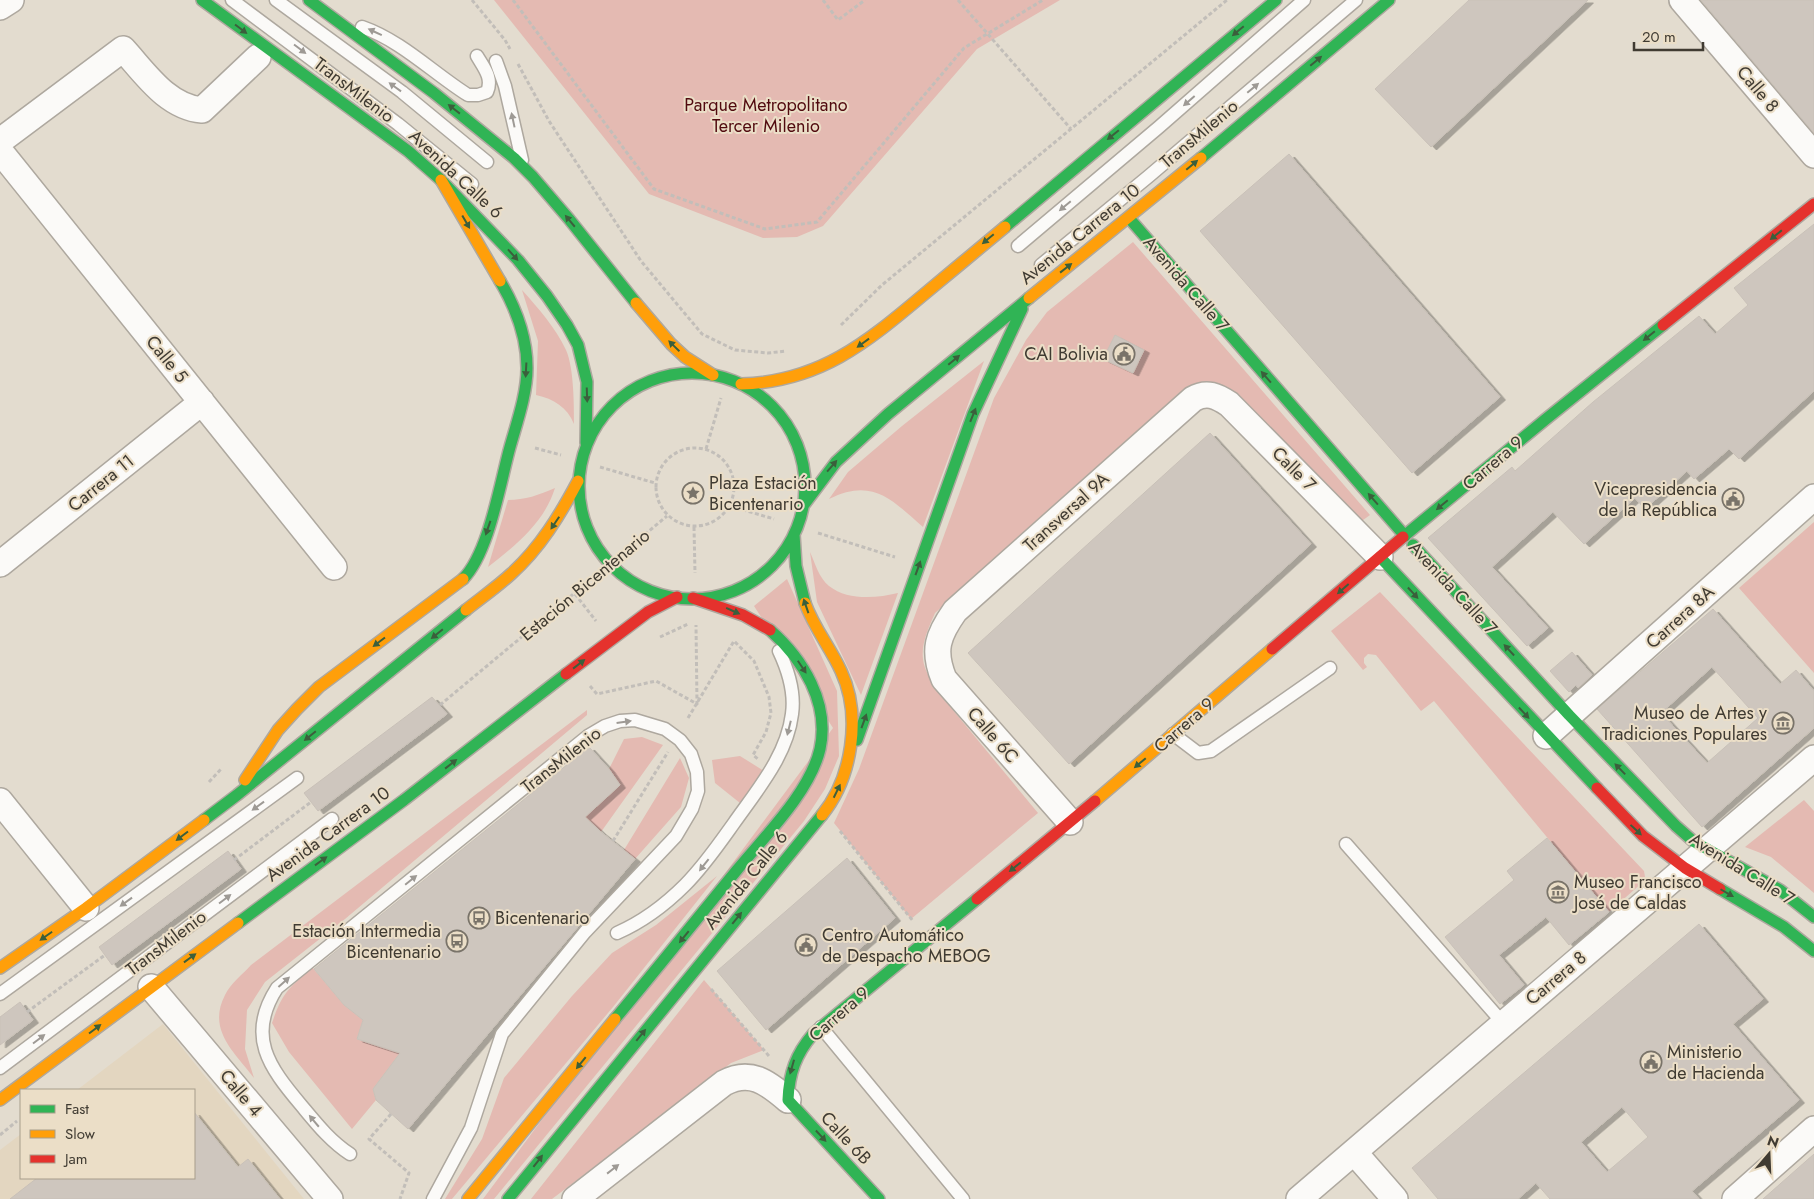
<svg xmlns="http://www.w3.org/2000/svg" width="1814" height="1199" font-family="Jost,sans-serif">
<defs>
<filter id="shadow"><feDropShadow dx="5.5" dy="3" stdDeviation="0" flood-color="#0004"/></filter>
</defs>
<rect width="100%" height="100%" fill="#e3dccf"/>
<!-- built -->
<path fill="#e3d6c0" d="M163 1024 304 1199H0V1150L21 1134V1178H194V1090H77Z"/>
<!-- green -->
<path fill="#e4bab2" d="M494 0H1060L977 49 823 226 797 237 763 238 649 194Z
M1133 242 1370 515 1359 523 1195 386 1183 391 935 613C929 627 921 643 923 659 924 670 932 682 938 692L1038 813 911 919 834 823 859 769 994 398 1026 340 1047 312Z
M522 290C539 309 555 327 566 350 574 368 574 405 574 424 567 407 554 399 536 395L538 341Z
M984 361 923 527C892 500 873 477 829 499L848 472 902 426Z
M555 488C544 523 516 545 488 567L508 500C525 500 539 495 555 488Z
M1814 522V673L1739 588Z
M810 552C815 563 819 578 829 586 848 601 877 598 898 593L861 695 817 602Z
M787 579 837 691 839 756 825 789 804 821 494 1199H483L833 728 754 606Z
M1380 592 1644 871 1645 877 1643 882 1609 912 1434 701 1421 711 1376 655 1368 654 1364 658V663L1367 667 1363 670 1331 631Z
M587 710V715L345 919 265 982 247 1010 245 1049 254 1078C234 1052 207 1030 225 995 230 984 243 974 251 965Z
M642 737 663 745 601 832 585 817 620 785 609 769 624 739Z
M740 756 769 774 745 807 715 783 712 760Z
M680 758 689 778 681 807 635 859 624 850Z
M1804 800 1814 811V893L1771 857 1745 847Z
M717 876 613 1007 452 1199H445L482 1139 504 1078 572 996 612 953 656 925Z
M312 967 344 1005 363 1020 357 1039 400 1053 373 1089 376 1100 352 1129 289 1052 272 1023C282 993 289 988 312 967Z
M704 980 764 1050 731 1063 552 1199H531Z"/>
<!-- building -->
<path fill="#cec6be" stroke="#c9c1b8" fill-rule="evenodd" filter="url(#shadow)" d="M1469 0H1588L1431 147 1375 89Z
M1701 0H1814V133Z
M1289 154 1500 397 1412 473 1200 231Z
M1814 224V391L1739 459 1729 449 1694 479 1687 471 1645 509 1635 498 1584 544 1553 512 1492 567 1548 628 1527 646 1428 538 1512 467 1515 471 1593 402 1699 316 1715 334 1748 305 1734 288Z
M1115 335 1144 350 1133 373 1103 359Z
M1210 433 1311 544 1069 764 968 653Z
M1713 609 1780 684 1796 670 1814 691V728L1702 827 1597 709ZM1712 667 1758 718 1707 763 1661 713Z
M1572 652 1592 675 1578 688 1576 685 1569 692 1550 671Z
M432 697 447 714 318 811 304 793Z
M589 747 609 769 620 785 585 817 601 832 635 859 408 1129 376 1100 373 1089 400 1053 357 1039 363 1020 344 1005 314 969Z
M1547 838 1609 912 1569 945 1546 917 1499 955 1524 985 1500 1004 1445 937 1514 880 1507 871Z
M228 851 241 869 112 965 99 947Z
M847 858 895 918 766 1030 717 971Z
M1699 924 1763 999 1733 1024 1799 1100 1692 1191 1699 1199H1550L1536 1183 1518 1199H1438L1412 1168ZM1622 1107 1648 1137 1607 1172 1581 1142Z
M20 1002 33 1020 0 1045V1017Z
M194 1112 238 1167 248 1159 280 1199H10L37 1178H194Z
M1814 1154V1199H1763Z"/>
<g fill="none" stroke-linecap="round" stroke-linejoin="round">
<!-- lane casing -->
<g stroke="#aea89f" stroke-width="15">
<path id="lane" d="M232 0 398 124 472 184
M276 0 402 92 487 162
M362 27C402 41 433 73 468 95H478L487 92C493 78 484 68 477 56
M496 61 505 86 522 160
M1018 246 1159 127 1304 0
M1041 265 1149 176 1356 0
M1173 734 1198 753 1211 751 1330 668
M1346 844 1503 1023
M617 933C642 922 666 904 685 885 704 866 719 844 734 823 758 789 787 755 792 714 795 693 788 670 779 651
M0 994 297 778
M821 1027 963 1199
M0 1068 332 819
M350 1154C330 1141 316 1123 301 1105 269 1067 246 1036 277 988L588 736 605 726 620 721 635 720 665 729 680 740 691 754 697 772 698 791 692 809 676 836 585 932 502 1034 471 1128 433 1199"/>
</g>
<!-- street casing -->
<g stroke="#aea89f" stroke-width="28">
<path id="street" d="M1682 0 1814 155
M0 7 11 0
M0 141 123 49C145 73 167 107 202 110L258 57
M0 151 334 567
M0 564 202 402
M1546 736 1814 497
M0 801 86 908
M1070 822 944 679C932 650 938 635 955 611L1193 399C1207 391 1217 396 1229 404L1380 557
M151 987 330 1199
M1354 1152 1395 1199
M575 1199 724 1083C750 1069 767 1082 788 1100
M1299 1199 1814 758
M1735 1199 1814 1129"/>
</g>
<!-- fast casing -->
<g stroke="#aea89f" stroke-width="14">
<path id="fast" d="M202 0 408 151 441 180 518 260 547 296 567 325 578 345 587 382 586 443
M309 0 434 93 514 158 533 177 569 219 636 303
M1201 158 1389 0
M1129 218 1405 536
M1005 227 1276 0
M579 486a113 113 0 1 1 226 0a113 113 0 1 1-226 0Z
M803 506 836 462 888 414 1029 298
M794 534 796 566 805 603
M1403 537 1546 419 1663 325
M1413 545 1569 715 1676 826 1693 841 1780 890 1814 917
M1380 557 1597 788
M463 579C489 553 500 483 510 447 517 422 527 394 527 368 527 337 516 308 500 281
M857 740 973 414 1022 309
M204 820 237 795 466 610
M1720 889 1784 927 1814 951
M238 923 404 800 566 674
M615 1019C656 970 696 920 737 870 765 836 810 792 820 749 830 703 803 659 770 630
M508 1199 822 815
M879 1199 788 1100C789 1073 796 1054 813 1034L977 899"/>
</g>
<!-- slow casing -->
<g stroke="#aea89f" stroke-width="14">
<path id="slow" d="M441 180 500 281
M1029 298 1201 158
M636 303 671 344 685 357 713 375
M741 384C819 382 866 343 922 296 950 273 977 250 1005 227
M805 603C814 628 830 647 841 671 862 716 852 778 822 815
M466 610C481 598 497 587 511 574 540 548 560 515 578 481
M245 780 278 730 297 709 319 687 463 579
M1095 801 1272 649
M0 968 86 908 204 820
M0 1100 238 923
M468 1199 615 1019"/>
</g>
<!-- jam casing -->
<g stroke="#aea89f" stroke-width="14">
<path id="jam" d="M1663 325 1814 204
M693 598 743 615 770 630
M1272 649 1403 537
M566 674 648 612 677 597
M1597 788 1643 836 1685 868 1720 889
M977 899 1095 801"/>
</g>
<!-- path -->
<path stroke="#c2beb9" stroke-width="3" stroke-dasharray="4 2.5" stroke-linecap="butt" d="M472 0 505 40 510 49
M513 0 654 189 765 229 817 222 964 48 1043 0
M823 0 838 20 865 0
M958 0 1071 129
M518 64 549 121 641 261 702 334 735 350 768 353 786 351
M841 325 882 285 1227 0
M656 487a39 39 0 1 1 78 0a39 39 0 1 1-78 0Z
M535 448 561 455
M706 449 721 398
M600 467 655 483
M730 506 774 519
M694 527 695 573
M818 533 895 557
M575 594 596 621
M660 637 688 624
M590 686 597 694 656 681 697 704 696 625
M440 705 667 516
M688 718 734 641 754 661 769 697 771 713 766 732 753 755 758 759
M209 782 222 768
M840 831 913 921
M613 841 668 752
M234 860 311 802
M711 989 769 1056
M27 1012 105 955
M391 1114 369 1139 409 1173 400 1199
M0 1135 17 1121"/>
<!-- lane -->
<use href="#lane" stroke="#fbfaf8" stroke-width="12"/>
<!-- street -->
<use href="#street" stroke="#fbfaf8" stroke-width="25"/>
<!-- fast -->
<use href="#fast" stroke="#30b455" stroke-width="11"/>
<!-- slow -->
<use href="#slow" stroke="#ff9f0a" stroke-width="11"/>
<!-- jam -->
<use href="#jam" stroke="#e5322d" stroke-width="11"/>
</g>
<!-- one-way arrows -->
<defs><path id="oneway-solid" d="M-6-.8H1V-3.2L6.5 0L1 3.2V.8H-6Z" transform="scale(1.25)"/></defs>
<g fill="#3b5f3c">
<use href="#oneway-solid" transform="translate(241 29) rotate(37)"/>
<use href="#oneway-solid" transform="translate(1238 31) rotate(140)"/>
<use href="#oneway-solid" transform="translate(1316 61) rotate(-40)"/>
<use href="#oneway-solid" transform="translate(454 109) rotate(-142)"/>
<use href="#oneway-solid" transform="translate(1113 135) rotate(141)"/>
<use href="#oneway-solid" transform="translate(1192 165) rotate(-40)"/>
<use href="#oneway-solid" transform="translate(570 221) rotate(-130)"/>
<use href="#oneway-solid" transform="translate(466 222) rotate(60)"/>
<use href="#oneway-solid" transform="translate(1776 235) rotate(141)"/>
<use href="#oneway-solid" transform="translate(988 239) rotate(140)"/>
<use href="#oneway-solid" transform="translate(513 255) rotate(48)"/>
<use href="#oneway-solid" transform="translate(1066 268) rotate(-38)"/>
<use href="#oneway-solid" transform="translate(1649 336) rotate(141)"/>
<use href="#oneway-solid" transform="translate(863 343) rotate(144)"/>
<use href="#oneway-solid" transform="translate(674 346) rotate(-136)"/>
<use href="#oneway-solid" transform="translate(954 360) rotate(-40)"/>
<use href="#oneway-solid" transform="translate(526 370) rotate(93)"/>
<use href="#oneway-solid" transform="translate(1266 377) rotate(-131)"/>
<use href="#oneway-solid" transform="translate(587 395) rotate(88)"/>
<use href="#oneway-solid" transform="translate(973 415) rotate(-68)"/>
<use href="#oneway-solid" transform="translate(832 466) rotate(-49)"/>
<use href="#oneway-solid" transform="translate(1373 499) rotate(-131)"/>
<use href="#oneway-solid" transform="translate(1442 505) rotate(140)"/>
<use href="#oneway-solid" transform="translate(555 523) rotate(124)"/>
<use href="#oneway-solid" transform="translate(488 528) rotate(109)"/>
<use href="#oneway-solid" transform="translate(918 568) rotate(-70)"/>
<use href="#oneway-solid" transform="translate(1343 589) rotate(139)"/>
<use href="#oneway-solid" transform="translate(1413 593) rotate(47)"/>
<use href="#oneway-solid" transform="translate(806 606) rotate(-109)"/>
<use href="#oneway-solid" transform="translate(733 611) rotate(24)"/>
<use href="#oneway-solid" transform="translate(437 634) rotate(141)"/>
<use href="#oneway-solid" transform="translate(379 642) rotate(143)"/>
<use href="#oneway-solid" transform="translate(1509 650) rotate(-133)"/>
<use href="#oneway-solid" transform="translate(579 664) rotate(-38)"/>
<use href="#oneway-solid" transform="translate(802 667) rotate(56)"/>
<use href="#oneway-solid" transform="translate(1524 713) rotate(47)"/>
<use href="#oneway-solid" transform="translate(864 721) rotate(-70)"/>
<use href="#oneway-solid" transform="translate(310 736) rotate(141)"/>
<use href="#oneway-solid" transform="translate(1140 763) rotate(140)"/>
<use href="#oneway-solid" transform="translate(451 764) rotate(-38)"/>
<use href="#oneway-solid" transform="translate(1620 769) rotate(-134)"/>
<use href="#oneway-solid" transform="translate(837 791) rotate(-64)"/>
<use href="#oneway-solid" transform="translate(1636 830) rotate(43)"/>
<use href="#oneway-solid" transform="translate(182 836) rotate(143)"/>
<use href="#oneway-solid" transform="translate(321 861) rotate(-36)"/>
<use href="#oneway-solid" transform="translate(1015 867) rotate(141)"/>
<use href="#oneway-solid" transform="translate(1727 893) rotate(30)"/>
<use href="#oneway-solid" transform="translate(737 918) rotate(-51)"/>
<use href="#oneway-solid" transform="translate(46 936) rotate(145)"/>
<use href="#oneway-solid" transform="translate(684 937) rotate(129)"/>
<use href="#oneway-solid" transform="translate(190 958) rotate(-36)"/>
<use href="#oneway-solid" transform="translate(95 1029) rotate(-37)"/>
<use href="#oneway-solid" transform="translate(641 1035) rotate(-51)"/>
<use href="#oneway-solid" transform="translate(581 1063) rotate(129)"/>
<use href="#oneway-solid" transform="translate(792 1067) rotate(106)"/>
<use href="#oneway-solid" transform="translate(821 1136) rotate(47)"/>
<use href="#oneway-solid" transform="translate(538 1161) rotate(-52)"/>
</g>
<g fill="#9e9a95">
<use href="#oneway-solid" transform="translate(375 32) rotate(-155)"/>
<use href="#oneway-solid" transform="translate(300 49) rotate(37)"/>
<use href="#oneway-solid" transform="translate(395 87) rotate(-144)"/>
<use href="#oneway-solid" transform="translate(1253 88) rotate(-40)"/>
<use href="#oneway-solid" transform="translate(1189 101) rotate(139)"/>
<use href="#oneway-solid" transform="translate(513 120) rotate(-102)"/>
<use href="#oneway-solid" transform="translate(1065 206) rotate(140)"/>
<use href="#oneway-solid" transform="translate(624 722) rotate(-8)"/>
<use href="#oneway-solid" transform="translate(789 728) rotate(104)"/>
<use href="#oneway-solid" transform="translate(258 806) rotate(144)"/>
<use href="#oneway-solid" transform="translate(704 865) rotate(128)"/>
<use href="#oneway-solid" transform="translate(411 880) rotate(-39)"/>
<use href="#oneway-solid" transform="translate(225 899) rotate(-37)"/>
<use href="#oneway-solid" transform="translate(126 902) rotate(144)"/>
<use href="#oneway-solid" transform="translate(284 982) rotate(-42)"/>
<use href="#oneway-solid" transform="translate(39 1039) rotate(-37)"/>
<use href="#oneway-solid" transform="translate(314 1121) rotate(-130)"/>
<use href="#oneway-solid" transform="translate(613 1169) rotate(-38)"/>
</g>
<!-- icons -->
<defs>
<g id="civic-ring" transform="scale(1.125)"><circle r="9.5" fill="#ebdec7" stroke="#797369" stroke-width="1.5"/><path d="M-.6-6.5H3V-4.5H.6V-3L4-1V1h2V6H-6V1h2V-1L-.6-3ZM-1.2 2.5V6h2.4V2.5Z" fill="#797369"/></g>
<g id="sight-ring" transform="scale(1.125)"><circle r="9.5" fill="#ebdec7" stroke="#797369" stroke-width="1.5"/><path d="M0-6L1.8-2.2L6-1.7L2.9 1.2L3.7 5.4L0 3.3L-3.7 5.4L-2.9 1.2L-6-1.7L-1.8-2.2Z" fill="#797369"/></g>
<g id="museum-ring" transform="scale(1.125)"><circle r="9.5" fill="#ebdec7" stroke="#797369" stroke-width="1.5"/><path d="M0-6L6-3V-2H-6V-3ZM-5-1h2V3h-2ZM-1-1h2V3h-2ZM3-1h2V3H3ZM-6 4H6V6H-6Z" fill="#797369"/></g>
<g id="bus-ring" transform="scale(1.125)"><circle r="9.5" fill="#ebdec7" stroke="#797369" stroke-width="1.5"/><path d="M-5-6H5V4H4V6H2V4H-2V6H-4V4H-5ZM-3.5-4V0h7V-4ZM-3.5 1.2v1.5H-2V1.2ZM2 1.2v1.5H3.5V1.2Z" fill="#797369"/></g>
</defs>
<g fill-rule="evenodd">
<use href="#civic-ring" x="1124" y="354"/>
<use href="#sight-ring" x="693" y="493"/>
<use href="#civic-ring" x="1733" y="499"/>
<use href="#museum-ring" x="1783" y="723"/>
<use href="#museum-ring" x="1558" y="892"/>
<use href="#bus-ring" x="479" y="918"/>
<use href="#bus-ring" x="457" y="941"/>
<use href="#civic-ring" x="806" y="945"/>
<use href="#civic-ring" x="1651" y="1062"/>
</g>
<g text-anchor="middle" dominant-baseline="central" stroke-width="4" stroke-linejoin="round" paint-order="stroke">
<!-- street labels -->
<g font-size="18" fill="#403b32" stroke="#ebdec7">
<text transform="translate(1758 89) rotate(50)">Calle 8</text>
<text transform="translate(354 90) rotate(37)">TransMilenio</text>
<text transform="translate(1199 134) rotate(-40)">TransMilenio</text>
<text transform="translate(456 174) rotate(43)">Avenida Calle 6</text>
<text transform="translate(1080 234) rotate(-39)">Avenida Carrera 10</text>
<text transform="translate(1186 284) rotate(49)">Avenida Calle 7</text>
<text transform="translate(167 359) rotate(51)">Calle 5</text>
<text transform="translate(1493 463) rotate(-40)">Carrera 9</text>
<text transform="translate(1294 469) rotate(45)">Calle 7</text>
<text transform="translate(101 483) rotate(-39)">Carrera 11</text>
<text transform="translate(1066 512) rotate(-42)">Transversal 9A</text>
<text transform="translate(585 585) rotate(-40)">Estación Bicentenario</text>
<text transform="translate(1453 588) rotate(47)">Avenida Calle 7</text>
<text transform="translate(1680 617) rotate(-42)">Carrera 8A</text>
<text transform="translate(1184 725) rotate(-41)">Carrera 9</text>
<text transform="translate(993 735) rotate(49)">Calle 6C</text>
<text transform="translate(561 760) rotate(-38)">TransMilenio</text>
<text transform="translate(328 834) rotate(-36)">Avenida Carrera 10</text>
<text transform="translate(1742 869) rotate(32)">Avenida Calle 7</text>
<text transform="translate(746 880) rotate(-51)">Avenida Calle 6</text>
<text transform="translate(166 943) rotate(-37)">TransMilenio</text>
<text transform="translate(1556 978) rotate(-40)">Carrera 8</text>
<text transform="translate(839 1014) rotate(-41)">Carrera 9</text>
<text transform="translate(241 1093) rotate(50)">Calle 4</text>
<text transform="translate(846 1138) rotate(47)">Calle 6B</text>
</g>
<!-- park labels -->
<g font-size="18" fill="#510a0f" stroke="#ebdec7">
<text x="766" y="105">Parque Metropolitano<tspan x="766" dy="21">Tercer Milenio</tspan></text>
</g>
<!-- poi labels -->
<g font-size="18" fill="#403b32" stroke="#ebdec7" text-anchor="start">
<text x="1108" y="354" text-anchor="end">CAI Bolivia</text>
<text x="709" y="483">Plaza Estación<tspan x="709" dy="21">Bicentenario</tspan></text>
<text x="1717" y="489" text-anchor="end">Vicepresidencia<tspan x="1717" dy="21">de la República</tspan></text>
<text x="1767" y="713" text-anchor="end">Museo de Artes y<tspan x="1767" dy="21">Tradiciones Populares</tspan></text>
<text x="1574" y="882">Museo Francisco<tspan x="1574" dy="21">José de Caldas</tspan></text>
<text x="495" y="918">Bicentenario</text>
<text x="441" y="931" text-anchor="end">Estación Intermedia<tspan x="441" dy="21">Bicentenario</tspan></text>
<text x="822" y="935">Centro Automático<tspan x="822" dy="21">de Despacho MEBOG</tspan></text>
<text x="1667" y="1052">Ministerio<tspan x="1667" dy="21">de Hacienda</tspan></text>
</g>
</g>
<!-- legend -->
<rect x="20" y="1089" width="175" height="90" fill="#ebdec7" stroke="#a79d8b"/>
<rect x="30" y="1105" width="25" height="8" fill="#30b455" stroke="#a79d8b"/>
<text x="65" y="1114" font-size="15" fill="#403b32">Fast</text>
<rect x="30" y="1130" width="25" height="8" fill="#ff9f0a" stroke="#a79d8b"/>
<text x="65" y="1139" font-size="15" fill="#403b32">Slow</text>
<rect x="30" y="1155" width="25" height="8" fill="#e5322d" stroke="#a79d8b"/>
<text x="65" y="1164" font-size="15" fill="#403b32">Jam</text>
<!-- north arrow -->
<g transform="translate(1769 1154) rotate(19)" stroke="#ebdec7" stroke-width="4" paint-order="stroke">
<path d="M0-4L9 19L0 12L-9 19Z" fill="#403b32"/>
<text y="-8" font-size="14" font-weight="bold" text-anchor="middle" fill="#403b32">N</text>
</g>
<!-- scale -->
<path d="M1634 42v8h69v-8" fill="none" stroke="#403b32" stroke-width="2.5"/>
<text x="1642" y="42" font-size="15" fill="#403b32" stroke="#ebdec7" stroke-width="4" paint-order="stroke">20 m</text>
</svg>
